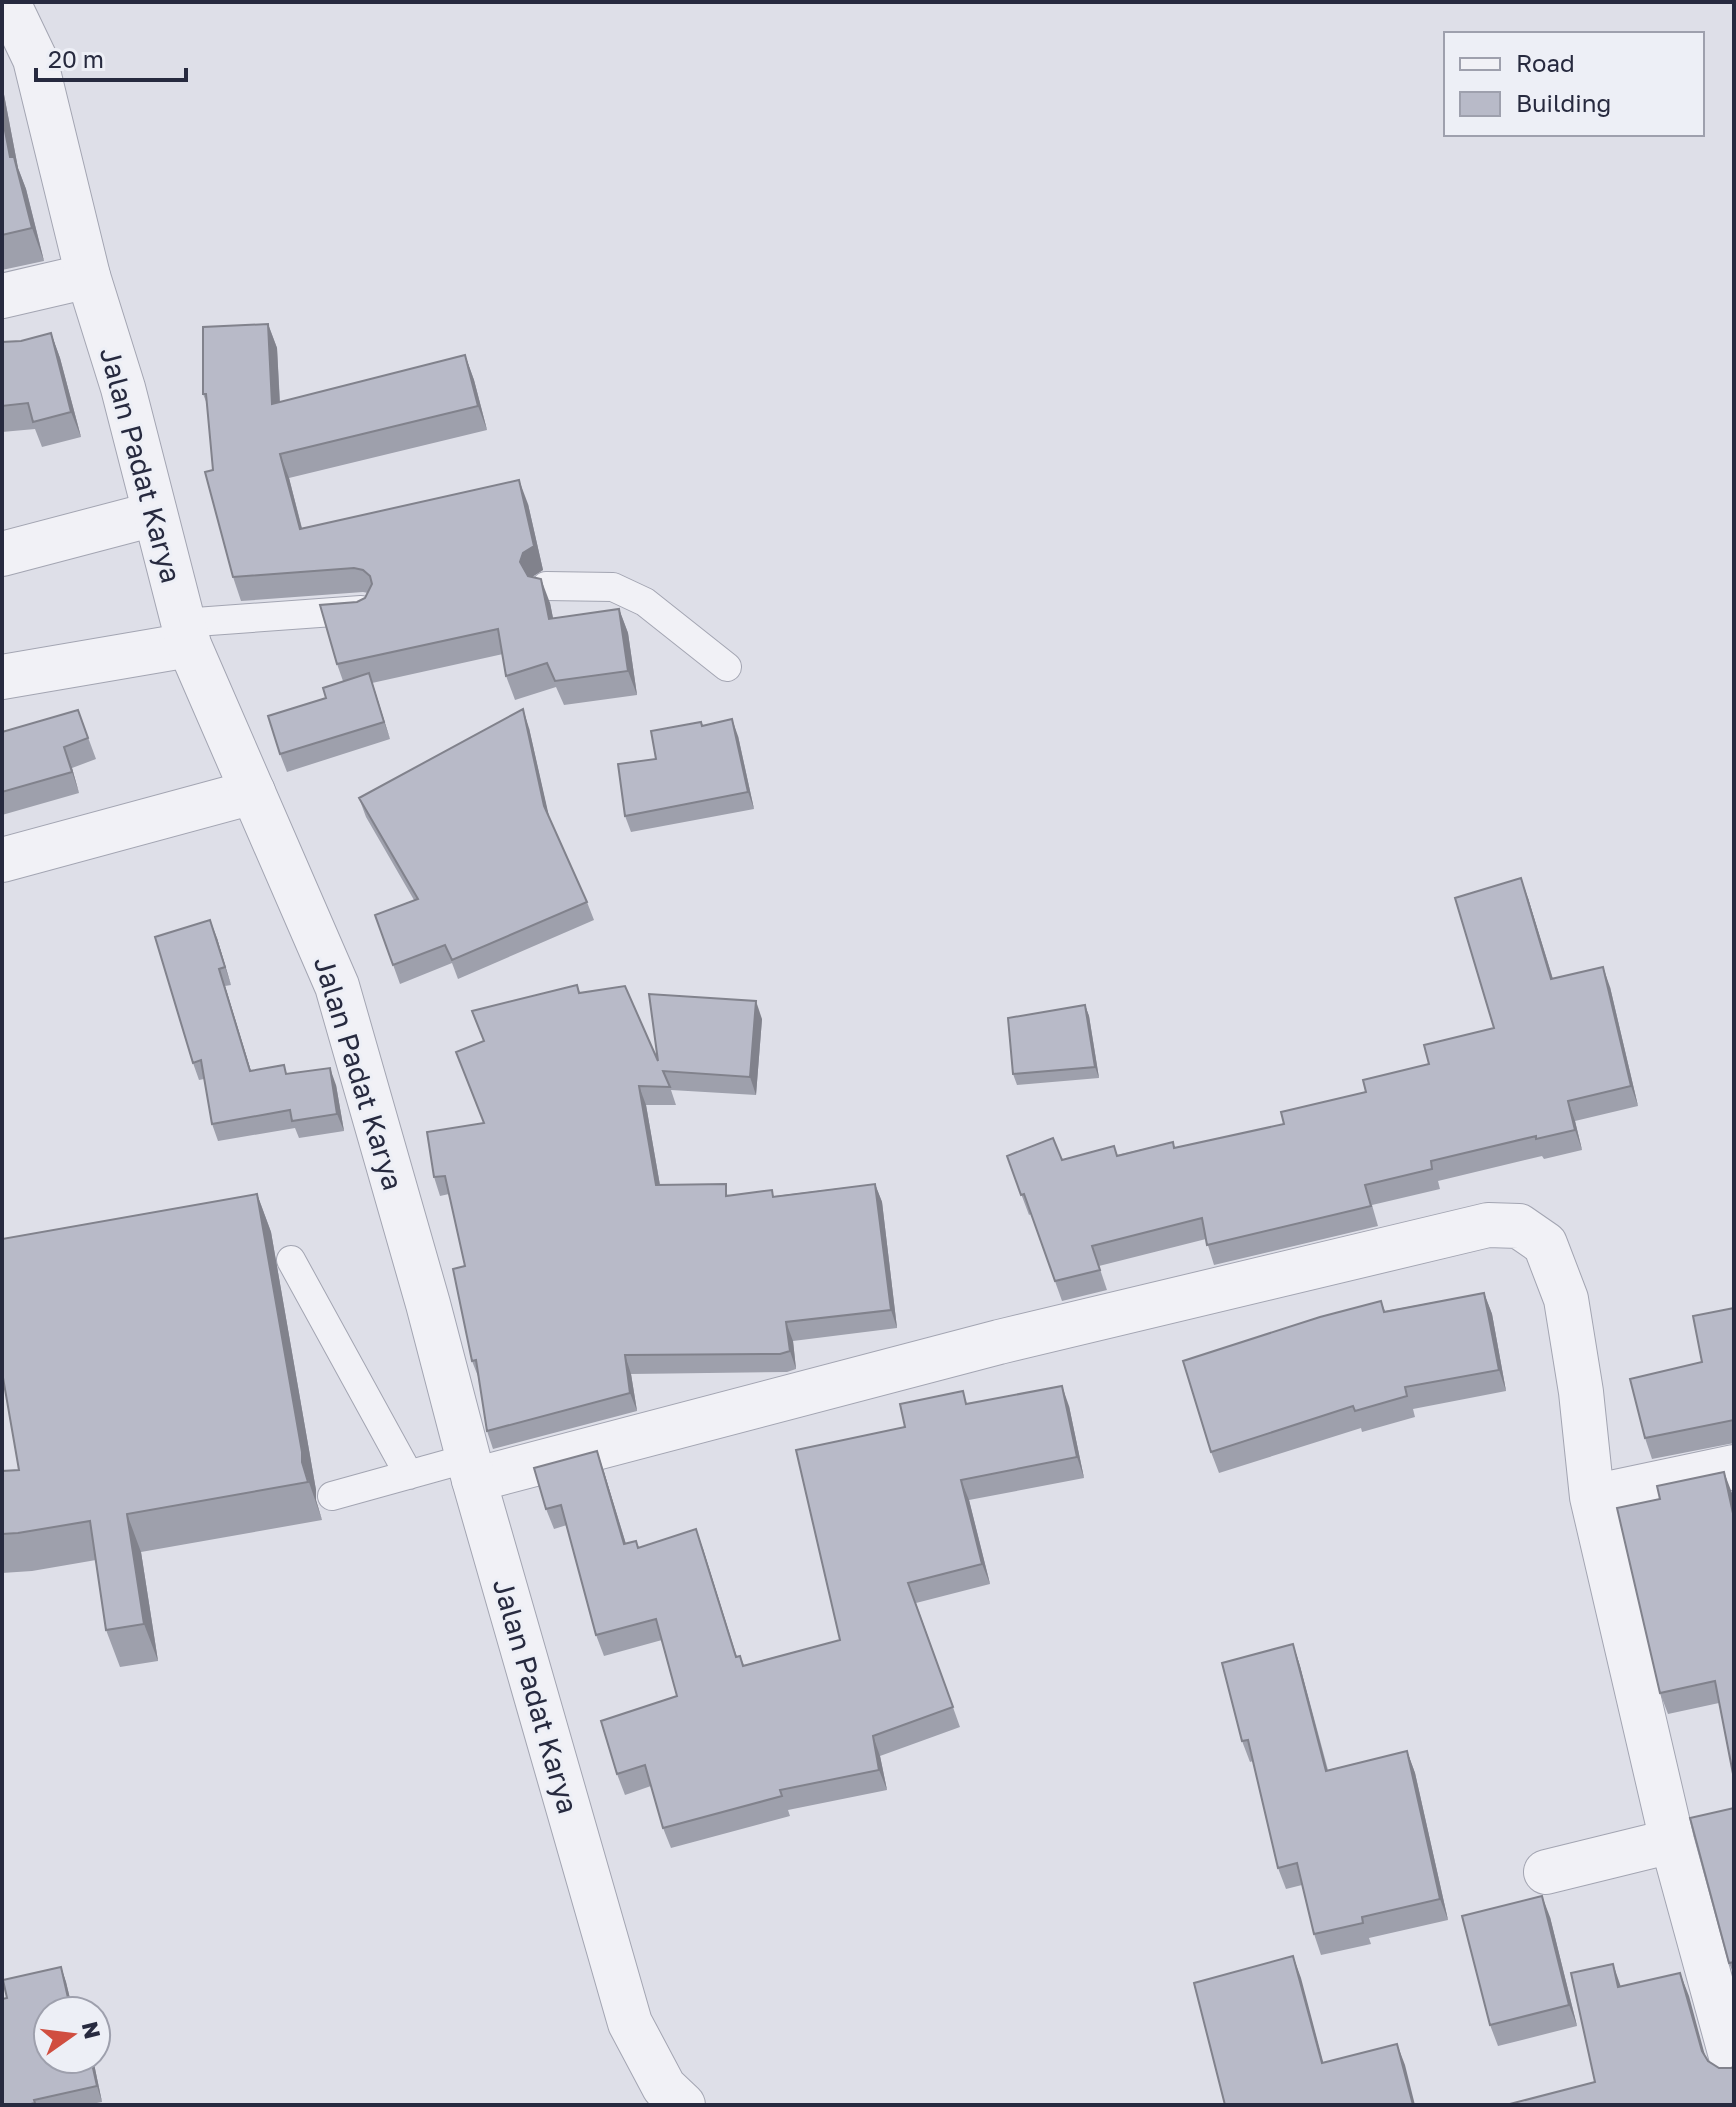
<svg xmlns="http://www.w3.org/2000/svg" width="1736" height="2107" font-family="'Golos Text',sans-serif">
<rect width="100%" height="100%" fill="#dedfe8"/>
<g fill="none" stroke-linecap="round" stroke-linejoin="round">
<!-- service casing -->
<g stroke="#a3a5b2" stroke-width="30">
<path id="service" d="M546 586 613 587 645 602 727 667
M182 623 361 610
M291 1260 409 1475
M332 1496 469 1458"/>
</g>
<!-- minor casing -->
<g stroke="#a3a5b2" stroke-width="46">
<path id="minor" d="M2 296 88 276
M2 554 154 514
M2 677 189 645
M2 860 253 792
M474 1480 999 1342 1488 1225 1519 1226 1545 1244 1566 1299 1581 1392 1592 1497 1672 1841 1734 2067
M1592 1497 1734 1467
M1546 1872 1672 1841"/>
</g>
<!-- tertiary casing -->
<g stroke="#a3a5b2" stroke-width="46">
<path id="tertiary" d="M2 2 12 11 35 59 88 276 123 388 189 645 337 986 428 1304 474 1480 630 2023 664 2087 683 2105"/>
</g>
<!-- service -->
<use href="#service" stroke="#f1f1f6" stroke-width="28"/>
<!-- minor -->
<use href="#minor" stroke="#f1f1f6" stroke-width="44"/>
<!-- tertiary -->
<use href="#tertiary" stroke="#f1f1f6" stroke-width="44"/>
</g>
<!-- wall -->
<path fill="#9ea0ac" d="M2 84 18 168 26 189 44 261 2 270Z
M268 324 277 348 280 402 465 355 474 380 487 430 289 478 302 528 528 504 543 570 532 577 550 603 553 618 619 609 628 633 637 695 564 705 556 687 515 700 506 676 503 654 372 683 390 739 287 772 280 754 326 698 343 681 337 664 357 602 365 598 368 593 363 592 241 601 233 577 213 470 207 404 203 394Z
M51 333 60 358 81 437 42 447 35 429 2 432V342L21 341Z
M78 710 96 759 72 768 79 793 2 815V732Z
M702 726 738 736 754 809 631 832 625 816 656 759Z
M529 728 549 818 587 902 594 920 458 979 452 963 400 984 375 915 414 900 366 817 359 798Z
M1528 898 1553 979 1610 987 1638 1106 1575 1121 1582 1150 1544 1159 1542 1156 1438 1181 1440 1189 1372 1205 1378 1226 1214 1265 1206 1239 1099 1266 1107 1290 1062 1301 1031 1214 1029 1215 1007 1156 1062 1160 1114 1146 1117 1155 1173 1142 1175 1148 1284 1124 1366 1092 1429 1064 1494 1028Z
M217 938 231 985 225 986 251 1071 287 1074 336 1085 344 1131 299 1138 295 1128 218 1141 212 1124 204 1079 199 1080 193 1063Z
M577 985 580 993 658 1061 762 1019 756 1095 671 1090 676 1105H646L660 1185 730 1195 774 1196 875 1184 882 1202 897 1328 793 1341 796 1369 787 1372 631 1374 637 1411 493 1449 487 1431 479 1379 472 1361 465 1266 449 1194 440 1196 434 1177 483 1123Z
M1085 1005 1089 1016 1099 1078 1017 1085 1013 1074Z
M257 1194 271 1232 316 1490V1500L322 1520 141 1552 158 1661 120 1667 106 1630 96 1560 32 1571 2 1573V1471L19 1470Z
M1484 1293 1492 1314 1506 1391 1413 1409 1415 1417 1362 1432 1361 1428 1219 1473 1211 1452 1381 1301 1385 1311Z
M1734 1308V1443L1652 1459 1645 1438 1702 1362Z
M968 1404 1069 1406 1084 1478 969 1500 990 1584 916 1603 960 1727 880 1756 887 1790 788 1810 790 1816 671 1848 663 1828 651 1786 625 1795 617 1774 677 1696 662 1640 604 1656 596 1635 567 1525 554 1529 546 1509 604 1472 626 1544 639 1548 703 1549 737 1657 740 1656 744 1665 840 1640 905 1427Z
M1732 1493 1734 1504V1779L1719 1703 1668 1714 1660 1693V1499Z
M1293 1644 1300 1666 1328 1770 1407 1751 1415 1773 1448 1920 1369 1938 1371 1944 1321 1955 1314 1934 1302 1885 1286 1889 1278 1868 1253 1761 1250 1762 1242 1741Z
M1734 1808V1975L1729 1963Z
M1550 1917 1577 2026 1498 2046 1490 2025Z
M61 1967 66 1982 73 2011H48V2059H93L102 2102 86 2105H2V1999L7 1998 3 1980Z"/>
<!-- shaded-wall -->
<path fill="#81828c" d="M2 84 18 168 26 189 44 261 32 228 10 157 2 115Z
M268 324 277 348 281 428 272 404Z
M51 333 60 358 81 437 71 412Z
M465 355 474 380 487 430 478 406Z
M280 454 289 478 308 553 300 529Z
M519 480 528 504 543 570 532 577 529 587 520 562Z
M541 579 550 603 558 643 549 619Z
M619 609 628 633 637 695 628 671Z
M369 673 375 691 390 739 384 722Z
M523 709 529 728 551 825 544 806Z
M732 719 738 736 754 809 748 792Z
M64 747 72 768 79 793 72 772Z
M1521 878 1528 898 1559 999 1551 979Z
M210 920 217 938 231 985 225 967Z
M1603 967 1610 987 1638 1106 1631 1086Z
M219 969 225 986 256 1088 250 1071Z
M756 1001 762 1019 756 1095 750 1077Z
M1085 1005 1089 1016 1099 1078 1095 1067Z
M330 1068 336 1085 344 1131 337 1114Z
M639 1086 646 1105 663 1203 656 1185Z
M1568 1101 1575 1121 1582 1150 1575 1130Z
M875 1184 882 1202 897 1328 891 1310Z
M257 1194 271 1232 316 1490V1500L322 1520 302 1462Z
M1484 1293 1492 1314 1506 1391 1499 1370Z
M786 1322 793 1341 796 1369 790 1351Z
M625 1355 631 1374 637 1411 630 1393Z
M1062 1386 1069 1406 1084 1478 1077 1457Z
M597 1451 604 1472 632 1564 624 1544Z
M1724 1472 1732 1493 1734 1504V1518Z
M961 1480 969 1500 990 1584 982 1564Z
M127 1514 141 1552 158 1661 144 1624Z
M696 1529 703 1549 743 1678 736 1657Z
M1293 1644 1300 1666 1333 1792 1326 1771Z
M873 1736 880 1756 887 1790 879 1770Z
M1407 1751 1415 1773 1448 1920 1440 1899Z
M1542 1896 1550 1917 1577 2026 1569 2005Z
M1293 1956 1301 1978 1329 2084 1322 2063Z
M1613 1964 1621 1987H1618Z
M61 1967 66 1982 73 2011H71Z
M1680 1973 1689 1996 1710 2074 1702 2051Z
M1397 2044 1405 2065 1415 2105H1413Z
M91 2059H93L102 2102 97 2086Z"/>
<!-- building -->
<path fill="#b8bac8" stroke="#81828c" stroke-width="2" d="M2 115 10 157H14L32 228 2 235Z
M268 324 272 404 465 355 478 406 280 454 300 529 519 480 534 546 523 553 520 562 528 576 541 579 549 619 619 609 628 671 555 681 547 663 506 676 498 629 337 664 320 605 357 602 365 598 372 584 370 576 363 570 354 568 233 577 205 472 213 470 206 394H203V327Z
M51 333 71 412 33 422 28 403 2 406V342L21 341Z
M369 673 384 722 280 754 268 716 326 698 323 688Z
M523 709 544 806 587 902 452 960 445 945 393 965 375 915 418 899 359 798Z
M78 710 88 738 64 747 72 772 2 792V732Z
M732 719 748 792 625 816 618 764 656 759 651 731 701 722 702 726Z
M1521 878 1551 979 1603 967 1631 1086 1568 1101 1575 1130 1536 1139V1136L1431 1161 1432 1169 1365 1185 1371 1206 1207 1245 1202 1218 1092 1246 1100 1270 1055 1281 1024 1194 1021 1195 1007 1156 1053 1138 1062 1160 1114 1146 1117 1156 1173 1142 1174 1148 1284 1124 1281 1112 1366 1092 1363 1080 1429 1064 1424 1045 1494 1028 1455 898Z
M210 920 225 967 219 969 250 1071 284 1065 286 1074 330 1068 337 1114 292 1121 290 1110 212 1124 201 1060 193 1063 155 937Z
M577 985 579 993 625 986 658 1061 649 994 756 1001 750 1077 663 1071 670 1087 639 1086 656 1185 726 1184V1196L772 1190 773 1197 875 1184 891 1310 786 1322 790 1351 780 1354 625 1355 630 1393 487 1431 476 1360 472 1361 453 1269 465 1266 445 1176 434 1177 427 1132 484 1123 456 1052 484 1041 472 1011Z
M1085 1005 1095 1067 1013 1074 1008 1018Z
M257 1194 302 1452V1462L308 1482 127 1514 144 1624 106 1630 90 1521 18 1533 2 1534V1471L19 1470 2 1372V1239Z
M1484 1293 1499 1370 1405 1387 1407 1396 1355 1411 1353 1406 1211 1452 1183 1361 1320 1317 1381 1301 1384 1312Z
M1734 1308V1420L1645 1438 1630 1379 1702 1362 1693 1316Z
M1062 1386 1077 1457 961 1480 982 1564 908 1583 953 1707 873 1736 879 1770 780 1790 782 1796 663 1828 645 1765 617 1774 601 1721 677 1696 656 1619 596 1635 561 1505 546 1509 534 1468 597 1451 624 1544 636 1541 638 1548 696 1529 736 1657 740 1656 743 1666 840 1640 796 1450 905 1427 900 1404 963 1391 966 1404Z
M1724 1472 1734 1518V1779L1715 1681 1660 1693 1617 1508 1660 1499 1657 1486Z
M1293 1644 1326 1771 1407 1751 1440 1899 1362 1917 1363 1923 1314 1934 1297 1863 1278 1868 1248 1740 1242 1741 1222 1663Z
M1734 1808V1962L1729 1963 1690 1818Z
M1542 1896 1569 2005 1490 2025 1462 1916Z
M1293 1956 1322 2063 1397 2044 1413 2105H1225L1194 1983Z
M1613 1964 1618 1987 1680 1973 1702 2051 1708 2061 1719 2068H1731L1734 2067V2105H1506L1595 2082 1571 1973Z
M61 1967 71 2011H48V2059H91L97 2086 34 2100 35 2103 27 2105H2V1999L7 1998 3 1980Z"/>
<g text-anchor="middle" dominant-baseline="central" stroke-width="6" stroke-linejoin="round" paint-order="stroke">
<!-- street labels -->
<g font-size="28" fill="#272a3f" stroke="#edeff6">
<text transform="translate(141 465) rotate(75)">Jalan Padat Karya</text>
<text transform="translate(359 1073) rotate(73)">Jalan Padat Karya</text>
<text transform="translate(536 1696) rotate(74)">Jalan Padat Karya</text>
</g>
</g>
<!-- border -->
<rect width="1736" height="2107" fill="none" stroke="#272a3f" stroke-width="8"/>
<!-- legend -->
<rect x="1444" y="32" width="260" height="104" fill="#edeff6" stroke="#9ea0ad" stroke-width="2"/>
<rect x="1460" y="58" width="40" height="12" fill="#f1f1f6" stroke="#9ea0ad" stroke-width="2"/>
<text x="1516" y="72" font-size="24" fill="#272a3f">Road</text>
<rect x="1460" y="92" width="40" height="24" fill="#b8bac8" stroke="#9ea0ad" stroke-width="2"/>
<text x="1516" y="112" font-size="24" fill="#272a3f">Building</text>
<!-- north arrow -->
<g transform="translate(72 2035) rotate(76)"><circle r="38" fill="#edeff6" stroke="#9ea0ad" stroke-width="2"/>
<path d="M0-6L14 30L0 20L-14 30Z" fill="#d04e40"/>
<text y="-12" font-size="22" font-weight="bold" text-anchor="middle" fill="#272a3f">N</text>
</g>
<!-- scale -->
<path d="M36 68v12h150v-12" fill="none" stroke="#272a3f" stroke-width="4"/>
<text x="48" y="68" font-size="24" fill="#272a3f" stroke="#edeff6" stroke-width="6" paint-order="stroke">20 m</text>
</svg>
